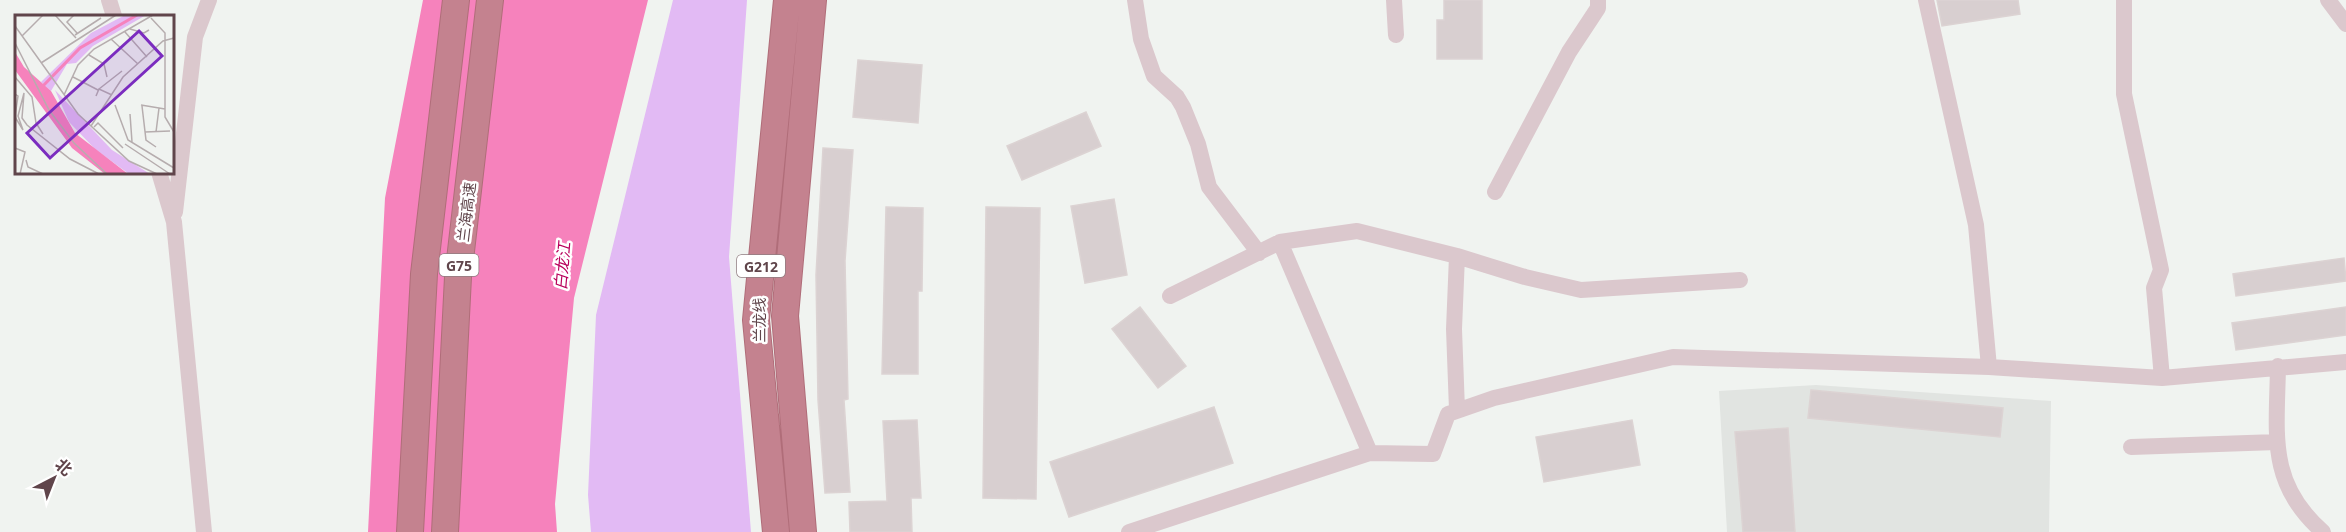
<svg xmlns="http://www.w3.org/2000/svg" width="2346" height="532" font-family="'Open Sans','Noto Sans SC',sans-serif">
<rect width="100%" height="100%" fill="#f0f3f0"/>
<!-- education -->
<path fill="#e1e4e1" d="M1816 385 2051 401 2049 532H1727L1719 391Z"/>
<!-- green -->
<path fill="#e2baf4" d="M673 0H747L729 257 751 532H591L588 495 596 315Z"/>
<!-- water -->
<path fill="#f682bc" d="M423 0H648L574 298 555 504 557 532H368L385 198Z"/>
<!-- building -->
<path fill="#d8cfd0" stroke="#dcd3d3" stroke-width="1.5" d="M1444 0H1482V59H1437V20H1444Z
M1937 0H2018L2020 14 1942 26Z
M858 60 922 65 918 123 853 117Z
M1086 112 1101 146 1022 180 1007 146Z
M823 148 853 150 845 261 848 399 844 400 850 492 825 493 818 400 816 275Z
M1114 199 1127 275 1085 283 1071 206Z
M886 207 923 208 922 291H918V374H882Z
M986 207 1040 208 1036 499 983 498Z
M2344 258 2346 281 2236 296 2233 274Z
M1140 307 1186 366 1158 388 1112 329Z
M2346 307V335L2236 350 2232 323Z
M1811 390 2003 408 2000 437 1808 418Z
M1214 407 1233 463 1069 517 1050 462Z
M917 420 921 498H911L912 532H850L849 502 887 501 883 421Z
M1632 420 1640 465 1544 482 1536 437Z
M1788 428 1795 532H1743L1735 432Z"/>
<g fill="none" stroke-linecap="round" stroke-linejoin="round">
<!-- highway casing -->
<g stroke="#b06d79" stroke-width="28">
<path id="highway" d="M410 532 424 274 456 0
M445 532 458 277 490 0
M776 532 756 320 787 0
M803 532 785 316 813 0"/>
</g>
<!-- minor -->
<path stroke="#dbc8cd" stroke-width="16" d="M109 0 114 16
M1135 0 1141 39 1154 76 1177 97 1183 107 1198 144 1209 187 1259 253
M1394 0 1396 35
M1926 0 1976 225 1989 367
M2124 0V94L2161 270 2154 288 2162 378
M2328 0 2346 24
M159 172 174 222 204 532
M1495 192 1569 52 1598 8V0
M175 212 195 37 209 0
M1280 242 1357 231 1457 256 1525 277 1581 290 1740 280
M1457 256 1454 329 1457 410
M1170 296 1280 242 1370 453
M2278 366C2277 434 2267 483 2323 532
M2131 447 2277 442
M1129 532 1370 453 1433 454 1448 414 1494 398 1673 357 1989 367 2162 378 2346 362"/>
<!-- highway -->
<use href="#highway" stroke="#c4828f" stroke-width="26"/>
</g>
<g text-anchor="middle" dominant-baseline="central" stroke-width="5" stroke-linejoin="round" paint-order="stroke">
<!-- shield labels -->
<g fill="#fff" stroke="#907d81" stroke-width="1.5">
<rect x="439.5" y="254" width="39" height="22" rx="4.5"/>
<rect x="737" y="255" width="48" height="22" rx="4.5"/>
</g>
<g font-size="14" font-weight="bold" fill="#60454b">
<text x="459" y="265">G75</text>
<text x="761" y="266">G212</text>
</g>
<!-- street labels -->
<g font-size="15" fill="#60454b" stroke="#fff">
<text transform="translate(466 212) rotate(-83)">兰海高速</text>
<text transform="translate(759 320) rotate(-90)">兰龙线</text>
</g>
<!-- water labels -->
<g font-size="16" font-style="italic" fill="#b8005b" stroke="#fff">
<text transform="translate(562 266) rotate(-85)">白龙江</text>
</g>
</g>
<!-- overview -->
<g transform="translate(15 15)">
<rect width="159" height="159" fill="#f0f3f0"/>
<path d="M110 0H131L78 31 61 48 52 49 36 76 26 67 76 18ZM40 75 97 135 135 159H114L80 134 54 107Z" fill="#e2baf4"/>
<path d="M0 37 9 52 36 76 60 118 113 159H90L57 133 0 55Z" fill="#f682bc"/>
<path fill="none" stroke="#f682bc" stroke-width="3" d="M26 73 65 33 122 0"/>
<path fill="none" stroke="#b6adae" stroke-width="1.5" d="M40 0 61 23M59 0 52 7 62 18M136 3 150 18V102L159 117M0 11 63 99 114 146 142 159M115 14 129 18 134 15M110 17 132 42M60 20 86 3M7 21 28 0M96 24 123 49M0 28 34 95 59 128 92 159M74 40 89 49 92 62M26 48 101 0M0 62 17 82 21 108 28 119M58 62 83 75M84 74 107 56M0 79 3 81 0 101M49 80 63 50 79 34 138 0M81 81 84 74 97 80M100 90 113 125 159 153M126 90 150 94M127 91 131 125 141 132M115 99 117 127M0 102 8 115 3 101 9 78 7 103 12 110 55 144 84 159M76 111 108 62 148 26 159 23V48M79 112 83 108 108 133M130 117 155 116M141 117 144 93M110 129 155 159M0 133 10 137 5 159M11 145 13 152 28 159"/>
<path fill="#7b2cbf" fill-opacity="0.15" stroke="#7b2cbf" stroke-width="3" d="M124 16 147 41 35 143 12 118Z"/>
<rect width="159" height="159" fill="none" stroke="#60454b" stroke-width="3"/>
</g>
<!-- north arrow -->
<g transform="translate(54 478) rotate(42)" stroke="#ffffff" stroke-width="4.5" paint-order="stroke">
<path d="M0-4.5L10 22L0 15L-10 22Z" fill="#60454b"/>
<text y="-9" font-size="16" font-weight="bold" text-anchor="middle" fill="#60454b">北</text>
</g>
</svg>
